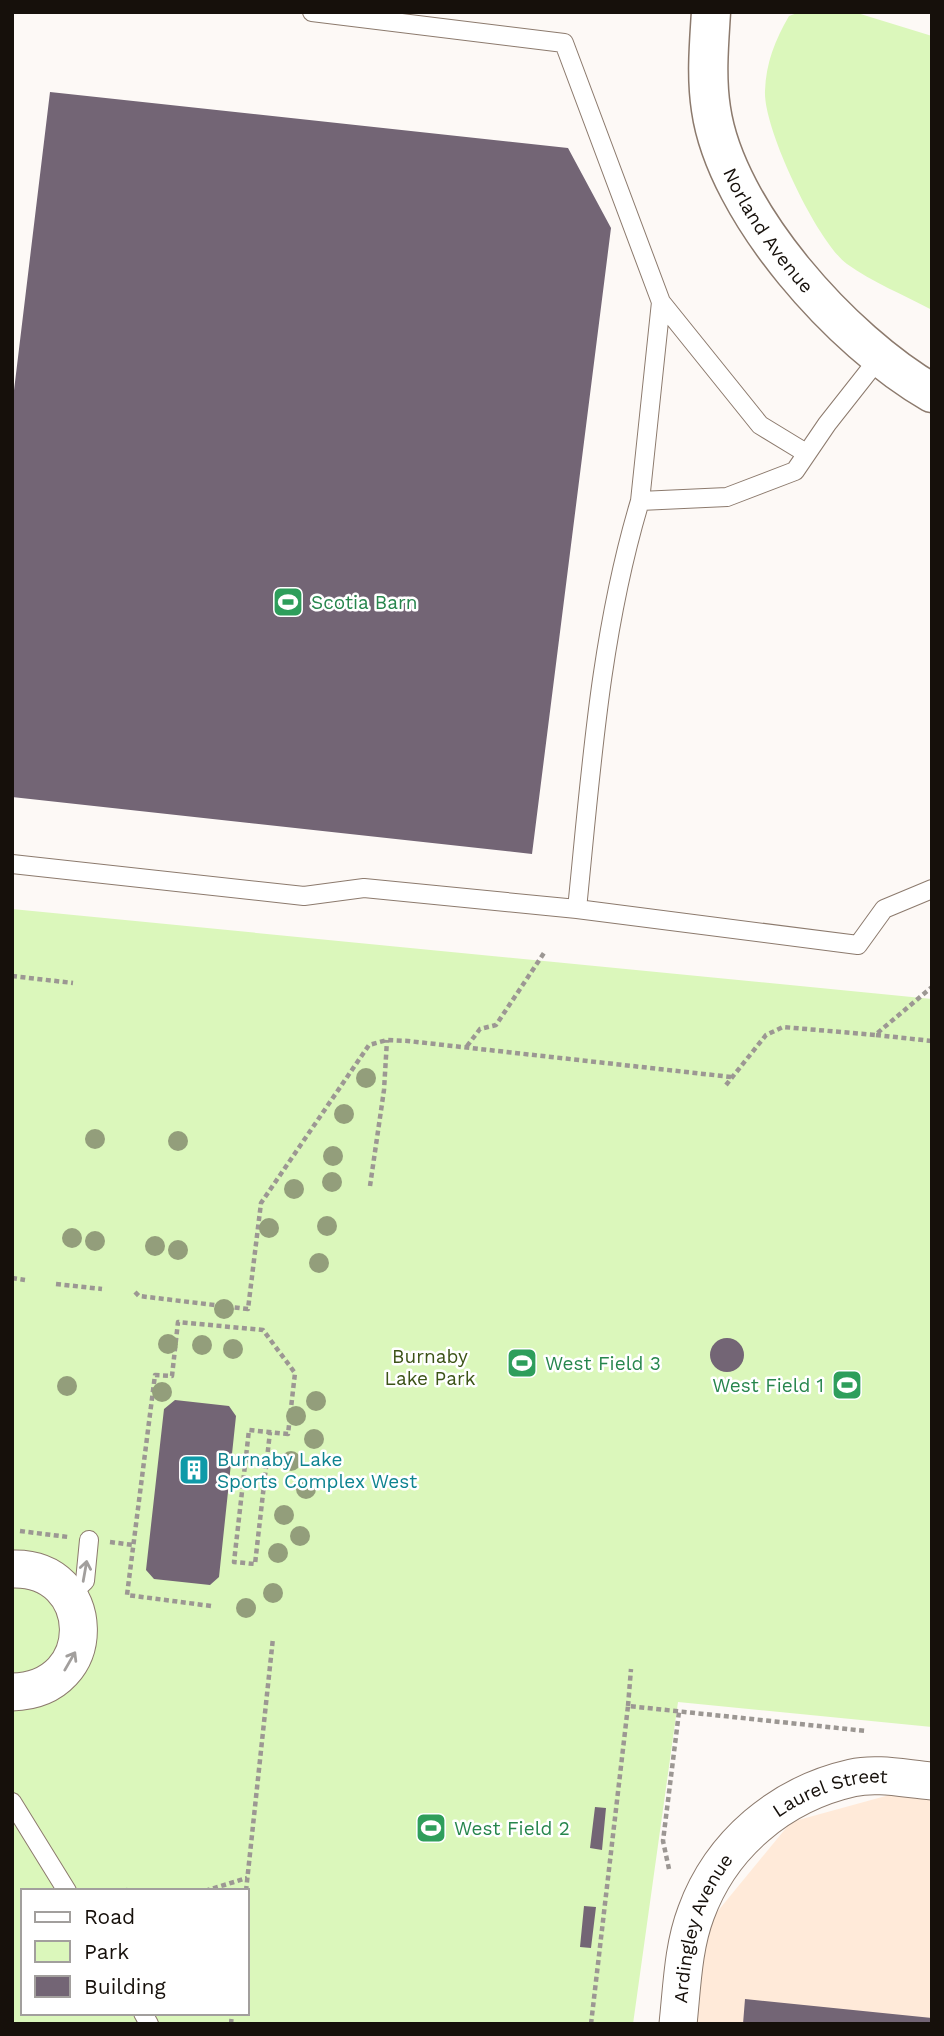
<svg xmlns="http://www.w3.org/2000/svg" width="944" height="2036" font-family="'Work Sans',sans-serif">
<rect width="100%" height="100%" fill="#fdf9f6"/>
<!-- built -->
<path fill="#ffead9" d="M893 1794 932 1799V2024H696L708 1923 791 1822Z"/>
<!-- green -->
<path fill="#dbf7bb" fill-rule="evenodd" d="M800 12H854L932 36V310C904 295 872 282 847 264 817 242 763 128 765 91 766 63 775 40 789 16Z
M12 909 932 999V1727L678 1702 633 2024H12ZM23 1891H247V2013H23Z"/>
<!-- building -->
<path fill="#736575" d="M50 92 568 148 611 228 532 854 12 797V407Z
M710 1355a17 17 0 1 1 34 0a17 17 0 1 1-34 0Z
M175 1400 229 1406 236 1416 219 1577 210 1585 154 1579 146 1570 164 1409Z
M595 1807 606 1808 602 1850 590 1848Z
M584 1906 596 1907 591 1948 580 1947Z
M745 1999 932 2018V2024H743Z"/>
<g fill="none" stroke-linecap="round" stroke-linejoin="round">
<!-- lane casing -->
<g stroke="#8c7a6d" stroke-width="20">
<path id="lane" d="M312 12 564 43 661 302 760 425 806 453
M879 358 827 424 795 471 727 497 640 501C600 634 591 771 577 909L858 945 884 909 932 889
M640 501 661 302
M12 864 304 896 364 888 577 909
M69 1596 85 1581 89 1540
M12 1802 67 1891
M143 2013 149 2024"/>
</g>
<!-- street casing -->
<g stroke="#8c7a6d" stroke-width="39">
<g id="street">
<path d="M12 1569C98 1566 103 1690 12 1692"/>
<path id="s1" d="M678 2024C682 1987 683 1947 696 1913 721 1844 781 1794 852 1778 877 1772 906 1779 932 1781"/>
</g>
</g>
<!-- secondary casing -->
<g stroke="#8c7a6d" stroke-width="41">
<g id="secondary">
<path id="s2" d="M711 12C709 44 706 77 711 109 726 213 843 342 932 393"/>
</g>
</g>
<!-- path -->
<path stroke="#9c9793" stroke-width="4.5" stroke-dasharray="5 3.5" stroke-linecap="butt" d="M12 976 73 983
M876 1035 932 1041
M467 1046 480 1029 496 1025 544 953
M726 1085 766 1035 783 1027 875 1035 932 987
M370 1186 384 1090 387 1040
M12 1278 25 1280
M56 1284 102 1289
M135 1292 139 1296 248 1309 261 1203 369 1045 387 1040 408 1041 731 1077
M20 1531 68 1537
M110 1542 133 1545
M211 1606 127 1595 155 1375 172 1376 178 1322 263 1330 295 1373 288 1434 249 1430 234 1562 255 1564 270 1432
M628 1706 631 1669
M669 1869 663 1841 679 1712
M126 1890 131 1891
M205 1891 247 1878
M246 1891 273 1638
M231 2024 232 2013
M591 2024 628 1706 866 1731"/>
<!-- lane -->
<use href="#lane" stroke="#fff" stroke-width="18"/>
<!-- street -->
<use href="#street" stroke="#fff" stroke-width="37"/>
<!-- secondary -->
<use href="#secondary" stroke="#fff" stroke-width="38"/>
</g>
<!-- trees -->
<g fill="#939e7b">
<circle cx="366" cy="1078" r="10"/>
<circle cx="344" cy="1114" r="10"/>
<circle cx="95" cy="1139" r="10"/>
<circle cx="178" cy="1141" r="10"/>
<circle cx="333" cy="1156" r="10"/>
<circle cx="332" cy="1182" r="10"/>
<circle cx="294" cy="1189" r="10"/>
<circle cx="327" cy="1226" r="10"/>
<circle cx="269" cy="1228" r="10"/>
<circle cx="72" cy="1238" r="10"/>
<circle cx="95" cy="1241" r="10"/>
<circle cx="155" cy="1246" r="10"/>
<circle cx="178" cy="1250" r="10"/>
<circle cx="319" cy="1263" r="10"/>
<circle cx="224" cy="1309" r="10"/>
<circle cx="168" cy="1344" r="10"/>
<circle cx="202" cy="1345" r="10"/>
<circle cx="233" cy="1349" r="10"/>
<circle cx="67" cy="1386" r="10"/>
<circle cx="162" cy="1392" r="10"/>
<circle cx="316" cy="1401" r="10"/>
<circle cx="296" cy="1416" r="10"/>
<circle cx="314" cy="1439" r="10"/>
<circle cx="291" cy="1461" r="10"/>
<circle cx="306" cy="1489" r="10"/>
<circle cx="284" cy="1515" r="10"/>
<circle cx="300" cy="1536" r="10"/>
<circle cx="278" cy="1553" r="10"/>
<circle cx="273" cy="1593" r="10"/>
<circle cx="246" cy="1608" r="10"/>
</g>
<!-- one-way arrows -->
<defs><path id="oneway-shaft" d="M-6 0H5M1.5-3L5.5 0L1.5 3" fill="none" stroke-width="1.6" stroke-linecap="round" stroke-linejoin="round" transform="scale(1.75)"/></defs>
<g stroke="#a29f9d">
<use href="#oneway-shaft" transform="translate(85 1571) rotate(-80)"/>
<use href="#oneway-shaft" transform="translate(70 1661) rotate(-60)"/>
</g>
<!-- icons -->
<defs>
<g id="stadium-square" transform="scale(1.575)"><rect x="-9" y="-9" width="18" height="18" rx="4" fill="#2e9e5b" stroke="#fff"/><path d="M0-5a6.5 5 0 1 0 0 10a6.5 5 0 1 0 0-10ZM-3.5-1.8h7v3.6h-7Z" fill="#fff"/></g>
<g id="building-square" transform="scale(1.575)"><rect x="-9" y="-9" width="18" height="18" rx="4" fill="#0f9aa8" stroke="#fff"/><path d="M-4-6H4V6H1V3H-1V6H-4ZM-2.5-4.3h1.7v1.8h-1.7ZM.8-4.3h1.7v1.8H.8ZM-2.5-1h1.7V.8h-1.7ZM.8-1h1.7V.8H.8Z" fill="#fff"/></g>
</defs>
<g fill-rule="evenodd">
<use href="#stadium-square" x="288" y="602"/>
<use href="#stadium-square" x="522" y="1363"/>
<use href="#stadium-square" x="847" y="1385"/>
<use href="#building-square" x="194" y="1470"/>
<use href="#stadium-square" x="431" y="1828"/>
</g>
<g text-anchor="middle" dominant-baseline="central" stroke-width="5" stroke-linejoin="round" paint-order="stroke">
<!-- street labels -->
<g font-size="19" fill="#16100b" stroke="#fff">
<text stroke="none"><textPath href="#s2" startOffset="233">Norland Avenue</textPath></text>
<text stroke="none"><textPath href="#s1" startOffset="303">Laurel Street</textPath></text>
<text stroke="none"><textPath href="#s1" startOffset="100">Ardingley Avenue</textPath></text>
</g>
<!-- leisure labels -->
<g font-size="19" fill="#27864d" stroke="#fff" text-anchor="start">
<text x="311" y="602">Scotia Barn</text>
<text x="545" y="1363">West Field 3</text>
<text x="824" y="1385" text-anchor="end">West Field 1</text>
<text x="454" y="1828">West Field 2</text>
</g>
<!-- park labels -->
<g font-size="19" fill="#3c5317" stroke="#fff">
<text x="430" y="1356">Burnaby<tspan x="430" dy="22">Lake Park</tspan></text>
</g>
<!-- culture labels -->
<g font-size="19" fill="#0d838f" stroke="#fff" text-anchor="start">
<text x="217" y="1459">Burnaby Lake<tspan x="217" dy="22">Sports Complex West</tspan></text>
</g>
</g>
<!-- border -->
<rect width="944" height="2036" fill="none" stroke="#16100b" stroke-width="28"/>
<!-- legend -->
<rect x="21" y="1889" width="228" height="126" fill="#ffffff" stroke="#a29f9d" stroke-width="2"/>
<rect x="35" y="1912" width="35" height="10" fill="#ffffff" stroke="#a29f9d" stroke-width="2"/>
<text x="84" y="1924" font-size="21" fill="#16100b">Road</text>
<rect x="35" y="1941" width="35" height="21" fill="#dbf7bb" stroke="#a29f9d" stroke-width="2"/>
<text x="84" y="1959" font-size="21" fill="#16100b">Park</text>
<rect x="35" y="1976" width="35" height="21" fill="#736575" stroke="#a29f9d" stroke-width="2"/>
<text x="84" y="1994" font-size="21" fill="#16100b">Building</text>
</svg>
